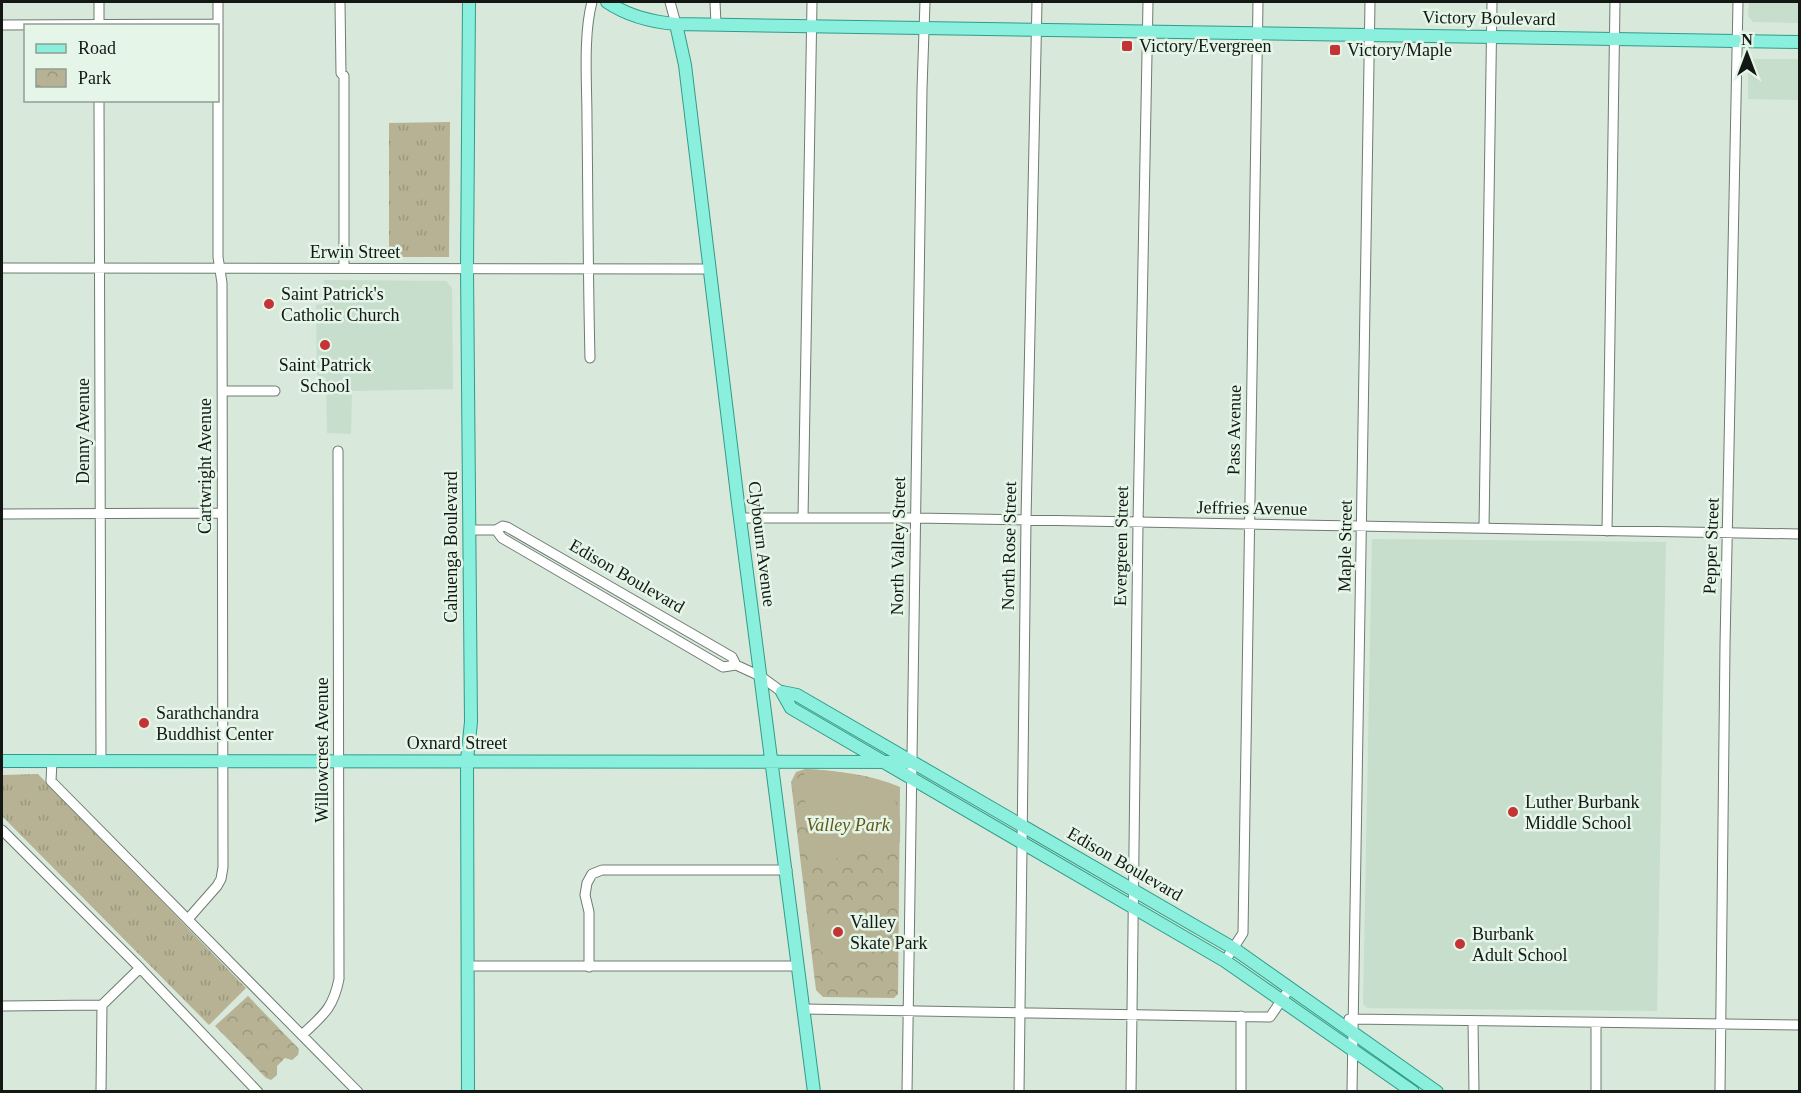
<svg xmlns="http://www.w3.org/2000/svg" width="1801" height="1093" font-family="'Times New Roman',serif">
<defs>
<pattern id="grass-tufts" width="24" height="20" patternUnits="userSpaceOnUse" patternTransform="scale(1.5)"><rect width="24" height="20" fill="#b6b293"/><path d="M3 7l-1-3M5 7V3M7 7l1-3M15 17l-1-3M17 17v-4M19 17l1-3" fill="none" stroke="#9c987e"/></pattern>
<pattern id="park-crowns" width="20" height="18" patternUnits="userSpaceOnUse" patternTransform="scale(1.5)"><rect width="20" height="18" fill="#b6b293"/><path d="M2 6a3 3 0 1 1 6 0M12 15a3 3 0 1 1 6 0" fill="none" stroke="#9c987e"/></pattern>
</defs>
<rect width="100%" height="100%" fill="#d8e8db"/>
<!-- built -->
<path fill="#c7decc" d="M1749 2H1799V23L1753 22 1748 16Z
M1748 59H1799V100L1748 99Z
M324 280 446 281 452 288 453 389 352 391 351 434 327 433 326 378 317 375 316 305 324 304Z
M1372 539 1666 542 1657 1011 1367 1008 1363 1004Z"/>
<!-- grass -->
<path fill="url(#grass-tufts)" d="M450 122 449 257H389V123Z
M38 774 246 988 209 1025 2 816V775Z"/>
<!-- park -->
<path fill="url(#park-crowns)" d="M805 769C839 771 869 774 900 787L898 994 894 998 823 997 816 990 791 782 796 772Z
M248 996 299 1049 298 1055 292 1060 285 1058 277 1066V1075L271 1080 266 1078 215 1026Z"/>
<!-- pitch -->
<path fill="#b6b293" d="M805 769C834 771 879 773 895 801 902 813 900 828 900 842L891 850 825 860 815 858 811 853 803 781Z
M849 914H857L865 922 861 951 857 955 825 956 812 941 815 920 835 923 837 919Z"/>
<g fill="none" stroke-linecap="round" stroke-linejoin="round">
<!-- minor casing -->
<g stroke="#6d7c71" stroke-width="11">
<path id="minor" d="M99 2V26
M340 2 341 73 344 76V268
M670 2 676 24
M715 2 716 24
M2 25 218 24
M99 100 101 761
M2 268 709 269
M590 358C588 279 588 199 587 120 587 84 583 35 592 2
M222 391H275
M2 514 221 513
M740 518H915L1800 534
M803 518 812 2
M1484 528 1492 2
M469 530H496L503 526 507 527 732 657 736 665 760 676 782 692
M496 530 502 538 723 667 736 665
M1607 531 1615 2
M52 761 51 781 358 1092
M2 830 140 968 258 1092
M188 919 217 886 221 879 223 867 222 283 218 257V2
M1225 961 1243 933 1258 2
M468 966H798
M589 967V912L585 895 587 883 592 874 602 870H787
M2 1006 102 1005
M804 1009 1270 1017 1290 988
M1349 1019 1800 1025
M1473 1021 1474 1092
M302 1035C323 1015 333 1009 339 979L338 451
M101 1092 102 1005 140 968
M907 1092 922 89 925 2
M1019 1092 1026 520 1037 2
M1131 1092 1138 523 1148 2
M1241 1092V1016
M1352 1092 1370 2
M1596 1092V1023
M1720 1092 1725 645 1738 2"/>
</g>
<!-- major casing -->
<g stroke="#2f9d89" stroke-width="14">
<path id="major" d="M607 2C628 16 651 22 676 24L1800 42
M676 24 685 65 738 503 814 1092
M782 692 797 695 1233 948 1437 1092
M782 692 791 708 1225 961 1413 1092
M2 761 912 762
M468 1092 467 760 471 722 467 269 469 2"/>
</g>
<!-- minor -->
<use href="#minor" stroke="#fff" stroke-width="9"/>
<!-- major -->
<use href="#major" stroke="#8befde" stroke-width="12"/>
</g>
<!-- markers -->
<g fill="#c33435" stroke="#e5f6e9" stroke-width="2">
<rect x="1121" y="40" width="12" height="12" rx="3"/>
<rect x="1329" y="44" width="12" height="12" rx="3"/>
<circle cx="269" cy="304" r="6"/>
<circle cx="325" cy="345" r="6"/>
<circle cx="144" cy="723" r="6"/>
<circle cx="1513" cy="812" r="6"/>
<circle cx="838" cy="932" r="6"/>
<circle cx="1460" cy="944" r="6"/>
</g>
<g text-anchor="middle" dominant-baseline="central" stroke-width="5" stroke-linejoin="round" paint-order="stroke">
<!-- street labels -->
<g font-size="18" fill="#131814" stroke="#e5f6e9">
<text transform="translate(1489 18) rotate(1)">Victory Boulevard</text>
<text x="355" y="252">Erwin Street</text>
<text transform="translate(1234 430) rotate(-89)">Pass Avenue</text>
<text transform="translate(83 431) rotate(-90)">Denny Avenue</text>
<text transform="translate(205 466) rotate(-90)">Cartwright Avenue</text>
<text transform="translate(1252 508) rotate(1)">Jeffries Avenue</text>
<text transform="translate(762 544) rotate(83)">Clybourn Avenue</text>
<text transform="translate(898 546) rotate(-89)">North Valley Street</text>
<text transform="translate(1009 546) rotate(-89)">North Rose Street</text>
<text transform="translate(1121 546) rotate(-89)">Evergreen Street</text>
<text transform="translate(1345 546) rotate(-89)">Maple Street</text>
<text transform="translate(1711 546) rotate(-88)">Pepper Street</text>
<text transform="translate(451 547) rotate(-90)">Cahuenga Boulevard</text>
<text transform="translate(627 576) rotate(30)">Edison Boulevard</text>
<text x="457" y="743">Oxnard Street</text>
<text transform="translate(322 750) rotate(-90)">Willowcrest Avenue</text>
<text transform="translate(1125 864) rotate(30)">Edison Boulevard</text>
</g>
<!-- poi labels -->
<g font-size="18" fill="#131814" stroke="#e5f6e9" text-anchor="start">
<text x="1139" y="46">Victory/Evergreen</text>
<text x="1347" y="50">Victory/Maple</text>
<text x="281" y="294">Saint Patrick's<tspan x="281" dy="21">Catholic Church</tspan></text>
<text x="325" y="365" text-anchor="middle">Saint Patrick<tspan x="325" dy="21">School</tspan></text>
<text x="156" y="713">Sarathchandra<tspan x="156" dy="21">Buddhist Center</tspan></text>
<text x="1525" y="802">Luther Burbank<tspan x="1525" dy="21">Middle School</tspan></text>
<text x="850" y="922">Valley<tspan x="850" dy="21">Skate Park</tspan></text>
<text x="1472" y="934">Burbank<tspan x="1472" dy="21">Adult School</tspan></text>
</g>
<!-- park labels -->
<g font-size="18" font-style="italic" fill="#615818" stroke="#e5f6e9">
<text x="848" y="825">Valley Park</text>
</g>
</g>
<!-- border -->
<rect width="1801" height="1093" fill="none" stroke="#131814" stroke-width="6"/>
<!-- legend -->
<rect x="24" y="24" width="195" height="78" fill="#e5f6e9" stroke="#919d94" stroke-width="1.5"/>
<rect x="36" y="44" width="30" height="9" fill="#8befde" stroke="#919d94" stroke-width="1.5"/>
<text x="78" y="54" font-size="18" fill="#131814">Road</text>
<rect x="36" y="69" width="30" height="18" fill="url(#park-crowns)" stroke="#919d94" stroke-width="1.5"/>
<text x="78" y="84" font-size="18" fill="#131814">Park</text>
<!-- north arrow -->
<g transform="translate(1747 54)" stroke="#e5f6e9" stroke-width="4.5" paint-order="stroke">
<path d="M0-4.5L10 22L0 15L-10 22Z" fill="#131814"/>
<text y="-9" font-size="16" font-weight="bold" text-anchor="middle" fill="#131814">N</text>
</g>
</svg>
